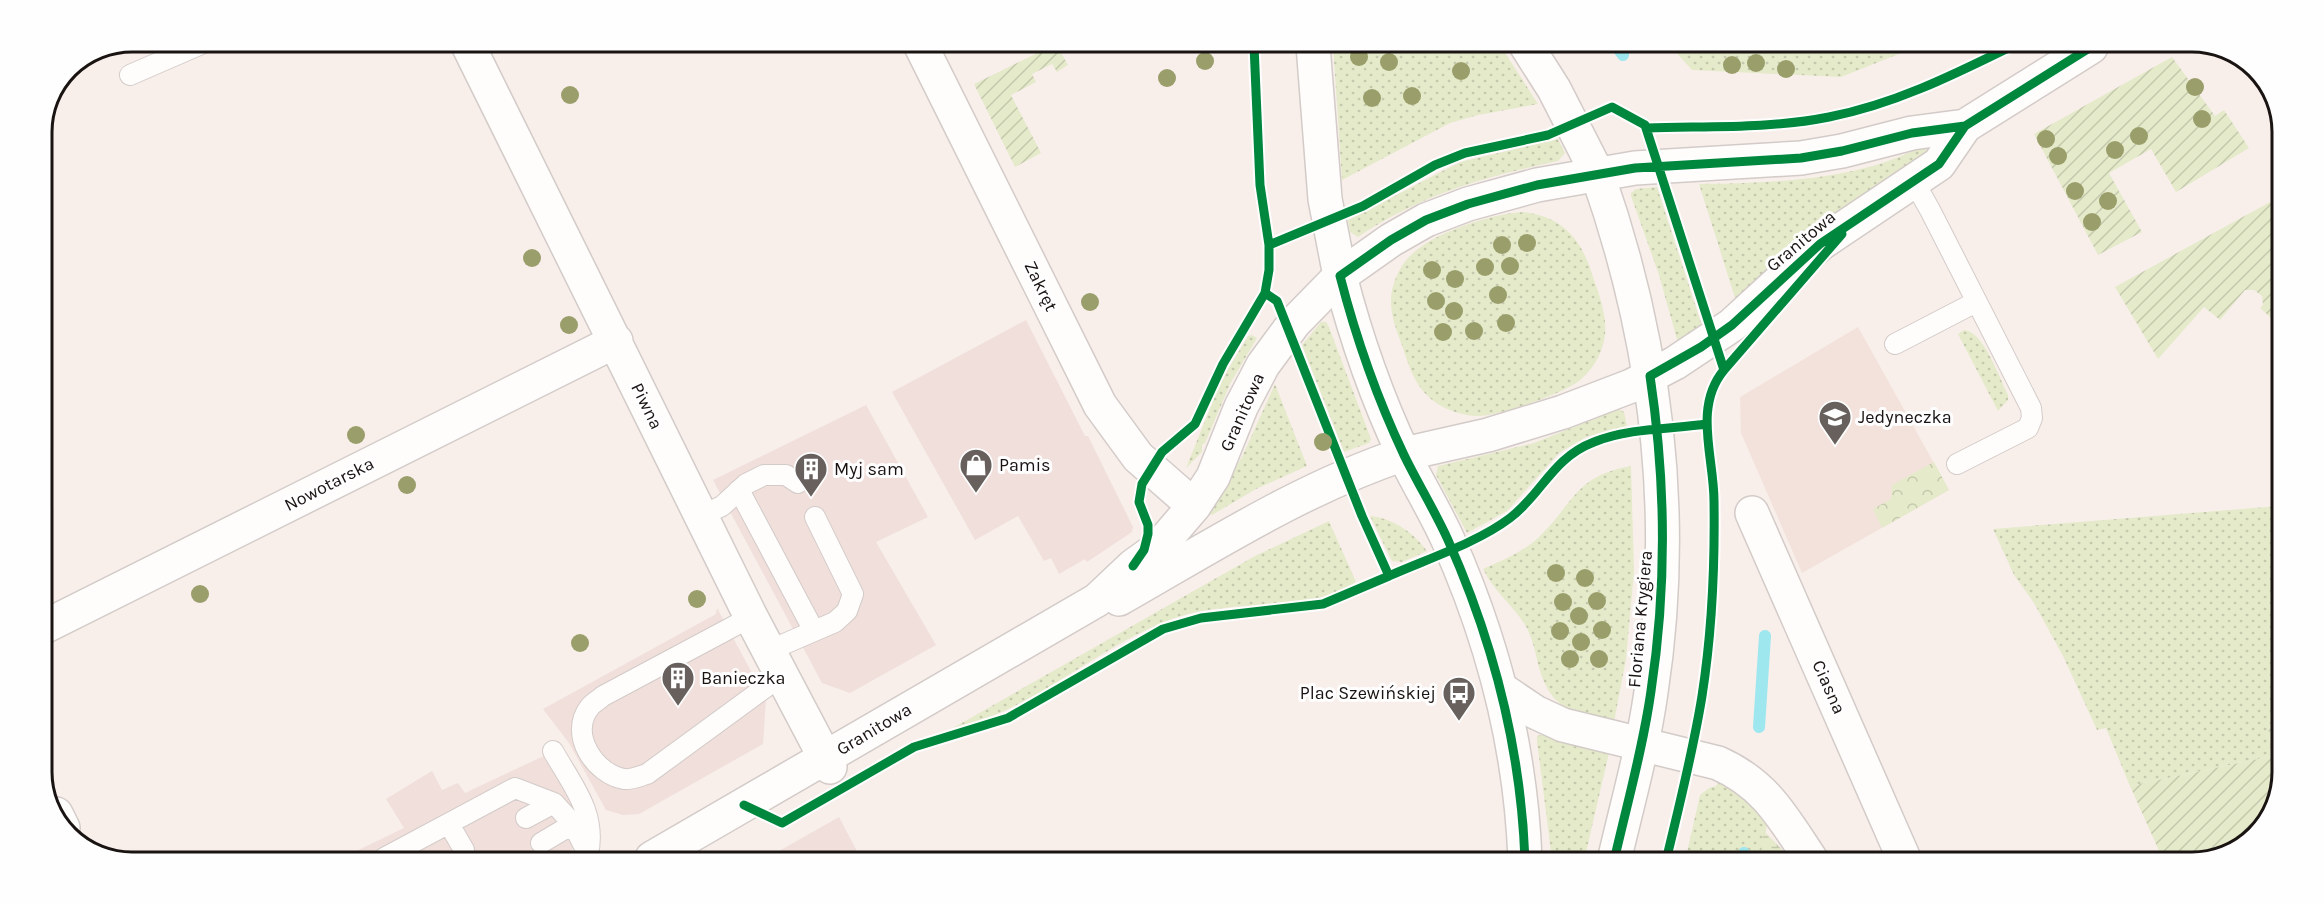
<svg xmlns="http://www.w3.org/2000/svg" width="2324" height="904" font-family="Karla,sans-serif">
<defs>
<pattern id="grass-dots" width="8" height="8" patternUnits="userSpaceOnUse" patternTransform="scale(1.5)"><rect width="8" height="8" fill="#e5eaca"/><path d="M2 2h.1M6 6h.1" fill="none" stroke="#c4c8ac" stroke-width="1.8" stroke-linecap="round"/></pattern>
<pattern id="forest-crowns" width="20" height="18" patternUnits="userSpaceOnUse" patternTransform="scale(1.5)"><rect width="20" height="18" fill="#e5eaca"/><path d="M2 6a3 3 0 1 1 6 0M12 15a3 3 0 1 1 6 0" fill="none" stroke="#c4c8ac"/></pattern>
<pattern id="wetland-marsh" width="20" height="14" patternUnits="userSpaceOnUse" patternTransform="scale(1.5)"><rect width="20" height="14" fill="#e5eaca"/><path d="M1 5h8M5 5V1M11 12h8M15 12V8" fill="none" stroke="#c4c8ac"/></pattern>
<pattern id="garden-furrows" width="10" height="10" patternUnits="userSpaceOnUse" patternTransform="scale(1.5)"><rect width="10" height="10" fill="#e5eaca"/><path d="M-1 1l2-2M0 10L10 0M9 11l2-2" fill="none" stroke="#c4c8ac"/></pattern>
</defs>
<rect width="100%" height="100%" fill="#f8efeb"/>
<!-- commercial -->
<path fill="#f0dfdb" d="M1026 320 1085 436H1088L1133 527 1132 532 1087 562 1085 559 1059 574 1051 558 1044 561 1018 516 975 540 892 392Z
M866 405 928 517 876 542 936 645 850 693 822 683 713 480Z
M717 608 766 699 763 744 639 814 623 815 606 810 569 743 543 709 716 614Z
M548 754 589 833 563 858H342L404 828 386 799 432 771 442 790 458 783 465 793Z
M839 817 861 859H765Z"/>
<!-- built -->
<path fill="#f3e2db" d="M1858 327 1949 490 1802 573 1741 433 1740 397Z"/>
<!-- grass -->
<path fill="url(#grass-dots)" d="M1333 45H1500L1538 104 1478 115 1450 123 1342 180Z
M1670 46H1919L1841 77 1692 70Z
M1558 139 1565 153 1558 161C1487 176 1419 195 1358 237L1350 232 1348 220 1460 162Z
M1920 147 1927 150V154L1736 301 1699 184C1768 183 1858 181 1920 147Z
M1657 187 1703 329 1678 343 1659 275 1631 196V193L1636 189Z
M1524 212C1562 217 1581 238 1592 274 1600 298 1611 323 1602 348 1598 361 1589 373 1579 381 1562 394 1497 417 1476 416 1462 415 1449 411 1438 404 1417 391 1410 370 1403 348 1396 329 1388 311 1392 290 1395 278 1401 264 1411 255 1432 233 1493 213 1524 212Z
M1321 322H1326L1329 327 1371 439 1369 443 1344 452 1302 345Z
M1964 330C1984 331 1999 378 2008 395V400L1998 411 1958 334Z
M1252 335 1257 338 1231 382 1205 443 1202 445V452L1186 468 1221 381 1248 336Z
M1275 384 1307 466 1256 489 1212 515 1208 512 1242 457Z
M1619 409 1624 412 1627 426 1586 437 1559 453 1507 511 1467 533 1436 475 1438 466 1534 443Z
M1631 466 1634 572 1626 659 1614 722C1575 713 1552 712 1539 668 1536 655 1533 640 1527 628 1515 607 1494 592 1483 569 1503 560 1523 552 1539 537 1575 502 1575 476 1631 466Z
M2279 506 2278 727 2268 728 2272 756 2130 786 2106 728 2097 730 2063 656 2034 603 2014 575 1993 529Z
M1370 516C1393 518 1414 533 1427 551L1402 562 1392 561Z
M1329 521 1356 582C1343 589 1329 596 1314 599 1269 608 1221 603 1178 617 1099 643 1038 710 953 728L1255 556Z
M1545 734 1607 750 1609 753 1584 861 1552 860 1537 741V736Z
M1721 779 1768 819 1760 861H1685L1700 795 1709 788 1716 786Z"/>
<!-- forest -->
<path fill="url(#forest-crowns)" d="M1934 462 1949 490 1882 528 1873 509 1891 499 1892 485Z"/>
<!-- wetland -->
<path fill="url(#wetland-marsh)" d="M1764 831 1793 861H1760Z"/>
<!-- garden -->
<path fill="url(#garden-furrows)" d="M1056 44 1068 65 1057 72 1052 64 1032 74 1036 82 1011 95 1041 153 1015 167 974 84Z
M2172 57 2215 116 2224 110 2249 148 2176 192 2151 149 2109 173 2142 232 2098 255 2034 134Z
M2281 196 2280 326 2260 308 2263 305 2262 296 2254 290H2245L2220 320 2204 307 2158 359 2115 287Z
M2278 727 2277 801 2246 844 2192 862H2164L2130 786 2272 756 2268 728Z"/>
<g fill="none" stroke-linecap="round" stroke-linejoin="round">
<!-- stream -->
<path stroke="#9ee7ee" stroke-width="12" d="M1616 45 1623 55
M1759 727 1765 636
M1743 861 1744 853"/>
<!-- lane casing -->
<g stroke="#d3cbc8" stroke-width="22">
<path id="lane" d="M130 75 206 42
M1913 180 1930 210 2031 408 2032 418 2028 428 1957 464
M1895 344 1976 302
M739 490 814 631
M701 516 722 506 746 484 764 475H786L798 483
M751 617 603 696C599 700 592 703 589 708 569 735 595 774 624 779 631 780 640 776 647 774L781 676
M768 651 835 622 847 611 853 594 815 517
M553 751C572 785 597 813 588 854
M526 818 554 803 573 824 589 856
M449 824 464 850
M541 843 573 824
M384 858 515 788 554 803"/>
</g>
<!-- street casing -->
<g stroke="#d3cbc8" stroke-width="36">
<path id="street" d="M467 43 751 617 830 767
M920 44 1100 405 1138 457 1194 506
M1752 513 1905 861
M42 628 616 341
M1501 689 1535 712 1563 725 1718 763C1767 785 1783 818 1812 861
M56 814 63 828"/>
</g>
<!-- secondary casing -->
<g stroke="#d3cbc8" stroke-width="36">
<path id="secondary" d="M1526 45 1554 89 1597 173
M1119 599C1212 546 1302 488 1404 454
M652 858 1097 600 1133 566 1158 548 1194 506 1213 477 1241 407 1263 365 1294 323 1340 276 1325 199 1313 45"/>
</g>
<!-- primary casing -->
<g stroke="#d3cbc8" stroke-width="36">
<path id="primary" d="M1597 173C1656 340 1678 516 1651 692 1643 749 1627 805 1614 861
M1404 454 1488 435 1563 412 1631 386 1675 363 1732 325 1820 244 1939 164 1965 126
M1525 860C1521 750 1493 641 1448 540 1435 511 1418 484 1404 455 1377 398 1356 338 1340 276L1391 240 1426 220 1468 204 1537 185 1635 168 1801 158 1842 151 1912 133 1965 126 2091 47"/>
</g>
<!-- lane -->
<use href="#lane" stroke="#fefdfc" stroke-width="20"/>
<!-- street -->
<use href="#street" stroke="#fefdfc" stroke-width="33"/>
<!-- secondary -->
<use href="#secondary" stroke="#fefdfc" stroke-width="33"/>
<!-- primary -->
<use href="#primary" stroke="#fefdfc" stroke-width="33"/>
<!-- cycleway casing -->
<g stroke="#fefefe" stroke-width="13">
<path id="cycleway" d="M1254 45 1260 185 1269 245
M1647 128C1707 126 1769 129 1829 117 1895 104 1953 75 2012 46
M1724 370 1842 234
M1133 566 1144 550 1148 534V525L1139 502 1142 484 1162 452 1195 424 1223 364 1265 293
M744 805 782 823 914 747 1008 718 1163 629 1201 618 1323 604 1389 576
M1525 860C1521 750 1493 641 1448 540 1435 511 1418 484 1404 455 1377 398 1356 338 1340 276L1391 240 1426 220 1468 204 1537 185 1635 168 1801 158 1842 151 1912 133 1965 126 2091 47
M1614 861C1627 804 1643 748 1651 691 1667 586 1666 482 1650 376L1701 347 1732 325 1820 244 1939 164 1965 126
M1666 861C1679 806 1693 752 1702 696 1712 632 1715 567 1714 501 1714 457 1693 407 1724 370L1645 125 1612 107 1548 135 1465 153 1435 165 1363 206 1269 245V270L1265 293 1277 301 1362 516 1389 576C1427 559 1477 543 1510 518 1542 494 1552 458 1594 442 1628 428 1671 429 1707 424"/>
</g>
<!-- cycleway -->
<use href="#cycleway" stroke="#00873e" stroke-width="9"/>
</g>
<!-- trees -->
<g fill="#9a9e6b">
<circle cx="1359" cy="57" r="9"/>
<circle cx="1205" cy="61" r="9"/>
<circle cx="1389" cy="62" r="9"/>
<circle cx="1756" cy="63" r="9"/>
<circle cx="1732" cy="65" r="9"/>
<circle cx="1786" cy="69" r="9"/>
<circle cx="1461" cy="71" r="9"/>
<circle cx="1167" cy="78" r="9"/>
<circle cx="2195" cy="87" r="9"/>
<circle cx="570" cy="95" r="9"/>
<circle cx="1412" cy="96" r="9"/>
<circle cx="1372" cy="98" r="9"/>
<circle cx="2202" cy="119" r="9"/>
<circle cx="2139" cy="136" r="9"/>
<circle cx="2046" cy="139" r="9"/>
<circle cx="2115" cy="150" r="9"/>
<circle cx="2058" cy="156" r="9"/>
<circle cx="2075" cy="191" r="9"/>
<circle cx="2108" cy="201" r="9"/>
<circle cx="2092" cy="222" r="9"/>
<circle cx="1527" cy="243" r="9"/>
<circle cx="1502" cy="245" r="9"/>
<circle cx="532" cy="258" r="9"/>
<circle cx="1510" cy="266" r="9"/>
<circle cx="1485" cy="267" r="9"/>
<circle cx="1432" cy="270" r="9"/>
<circle cx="1455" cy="279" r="9"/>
<circle cx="1498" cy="295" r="9"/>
<circle cx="1436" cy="301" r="9"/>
<circle cx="1090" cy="302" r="9"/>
<circle cx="1454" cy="311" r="9"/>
<circle cx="1506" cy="323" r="9"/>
<circle cx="569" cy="325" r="9"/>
<circle cx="1474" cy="331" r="9"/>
<circle cx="1443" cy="332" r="9"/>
<circle cx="356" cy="435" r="9"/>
<circle cx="1323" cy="442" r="9"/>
<circle cx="407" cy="485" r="9"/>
<circle cx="1556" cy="573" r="9"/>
<circle cx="1585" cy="578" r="9"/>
<circle cx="200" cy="594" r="9"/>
<circle cx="697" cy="599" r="9"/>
<circle cx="1597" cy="601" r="9"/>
<circle cx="1563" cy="602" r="9"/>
<circle cx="1579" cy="616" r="9"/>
<circle cx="1602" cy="630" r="9"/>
<circle cx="1560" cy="631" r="9"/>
<circle cx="1581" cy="642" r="9"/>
<circle cx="580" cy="643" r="9"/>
<circle cx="1570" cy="659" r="9"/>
<circle cx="1599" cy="659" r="9"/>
</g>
<!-- icons -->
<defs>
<g id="school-pin" transform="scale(1.725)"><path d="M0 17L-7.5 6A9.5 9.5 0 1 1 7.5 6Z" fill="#67605d" stroke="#fefefe"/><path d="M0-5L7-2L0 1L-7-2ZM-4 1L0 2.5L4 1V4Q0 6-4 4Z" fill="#fff"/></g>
<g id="shop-pin" transform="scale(1.725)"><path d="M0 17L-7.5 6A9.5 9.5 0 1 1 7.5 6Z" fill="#67605d" stroke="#fefefe"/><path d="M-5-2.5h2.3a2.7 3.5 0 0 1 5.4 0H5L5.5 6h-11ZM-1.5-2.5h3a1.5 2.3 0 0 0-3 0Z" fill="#fff"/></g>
<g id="building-pin" transform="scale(1.725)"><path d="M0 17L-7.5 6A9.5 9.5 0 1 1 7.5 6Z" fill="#67605d" stroke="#fefefe"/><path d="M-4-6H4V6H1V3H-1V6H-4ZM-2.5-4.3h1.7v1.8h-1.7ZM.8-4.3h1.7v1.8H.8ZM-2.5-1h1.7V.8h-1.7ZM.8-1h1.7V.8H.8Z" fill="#fff"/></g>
<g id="bus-pin" transform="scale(1.725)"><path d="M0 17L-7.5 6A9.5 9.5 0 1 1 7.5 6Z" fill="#67605d" stroke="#fefefe"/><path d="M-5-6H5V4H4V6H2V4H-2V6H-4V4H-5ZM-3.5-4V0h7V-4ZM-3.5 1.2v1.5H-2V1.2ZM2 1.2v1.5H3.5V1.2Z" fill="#fff"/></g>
</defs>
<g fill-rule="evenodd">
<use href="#school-pin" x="1835" y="417"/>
<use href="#shop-pin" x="976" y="465"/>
<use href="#building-pin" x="811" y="469"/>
<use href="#building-pin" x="678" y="678"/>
<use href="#bus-pin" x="1459" y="693"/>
</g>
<g text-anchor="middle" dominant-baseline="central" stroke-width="6" stroke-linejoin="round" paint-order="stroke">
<!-- street labels -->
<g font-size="18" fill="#191311" stroke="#fefefe">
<text transform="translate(1801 241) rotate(-40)">Granitowa</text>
<text transform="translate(1041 286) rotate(64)">Zakręt</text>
<text transform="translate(647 406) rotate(64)">Piwna</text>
<text transform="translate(1242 412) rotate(-66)">Granitowa</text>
<text transform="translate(329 484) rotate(-27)">Nowotarska</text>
<text transform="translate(1640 619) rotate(-85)">Floriana Krygiera</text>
<text transform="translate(1829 687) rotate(66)">Ciasna</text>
<text transform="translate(874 729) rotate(-31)">Granitowa</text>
</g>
<!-- poi labels -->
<g font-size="18" fill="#191311" stroke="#fefefe" text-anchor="start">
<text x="1858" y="417">Jedyneczka</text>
<text x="999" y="465">Pamis</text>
<text x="834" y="469">Myj sam</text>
<text x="701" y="678">Banieczka</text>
<text x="1436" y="693" text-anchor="end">Plac Szewińskiej</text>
</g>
</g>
<!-- crop -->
<path d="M0 0H2324V904H0ZM132 52H2192A80 80 0 0 1 2272 132V772A80 80 0 0 1 2192 852H132A80 80 0 0 1 52 772V132A80 80 0 0 1 132 52Z" fill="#fefefe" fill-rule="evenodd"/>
<path fill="none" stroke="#191311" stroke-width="3" d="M132 52H2192A80 80 0 0 1 2272 132V772A80 80 0 0 1 2192 852H132A80 80 0 0 1 52 772V132A80 80 0 0 1 132 52Z"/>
</svg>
